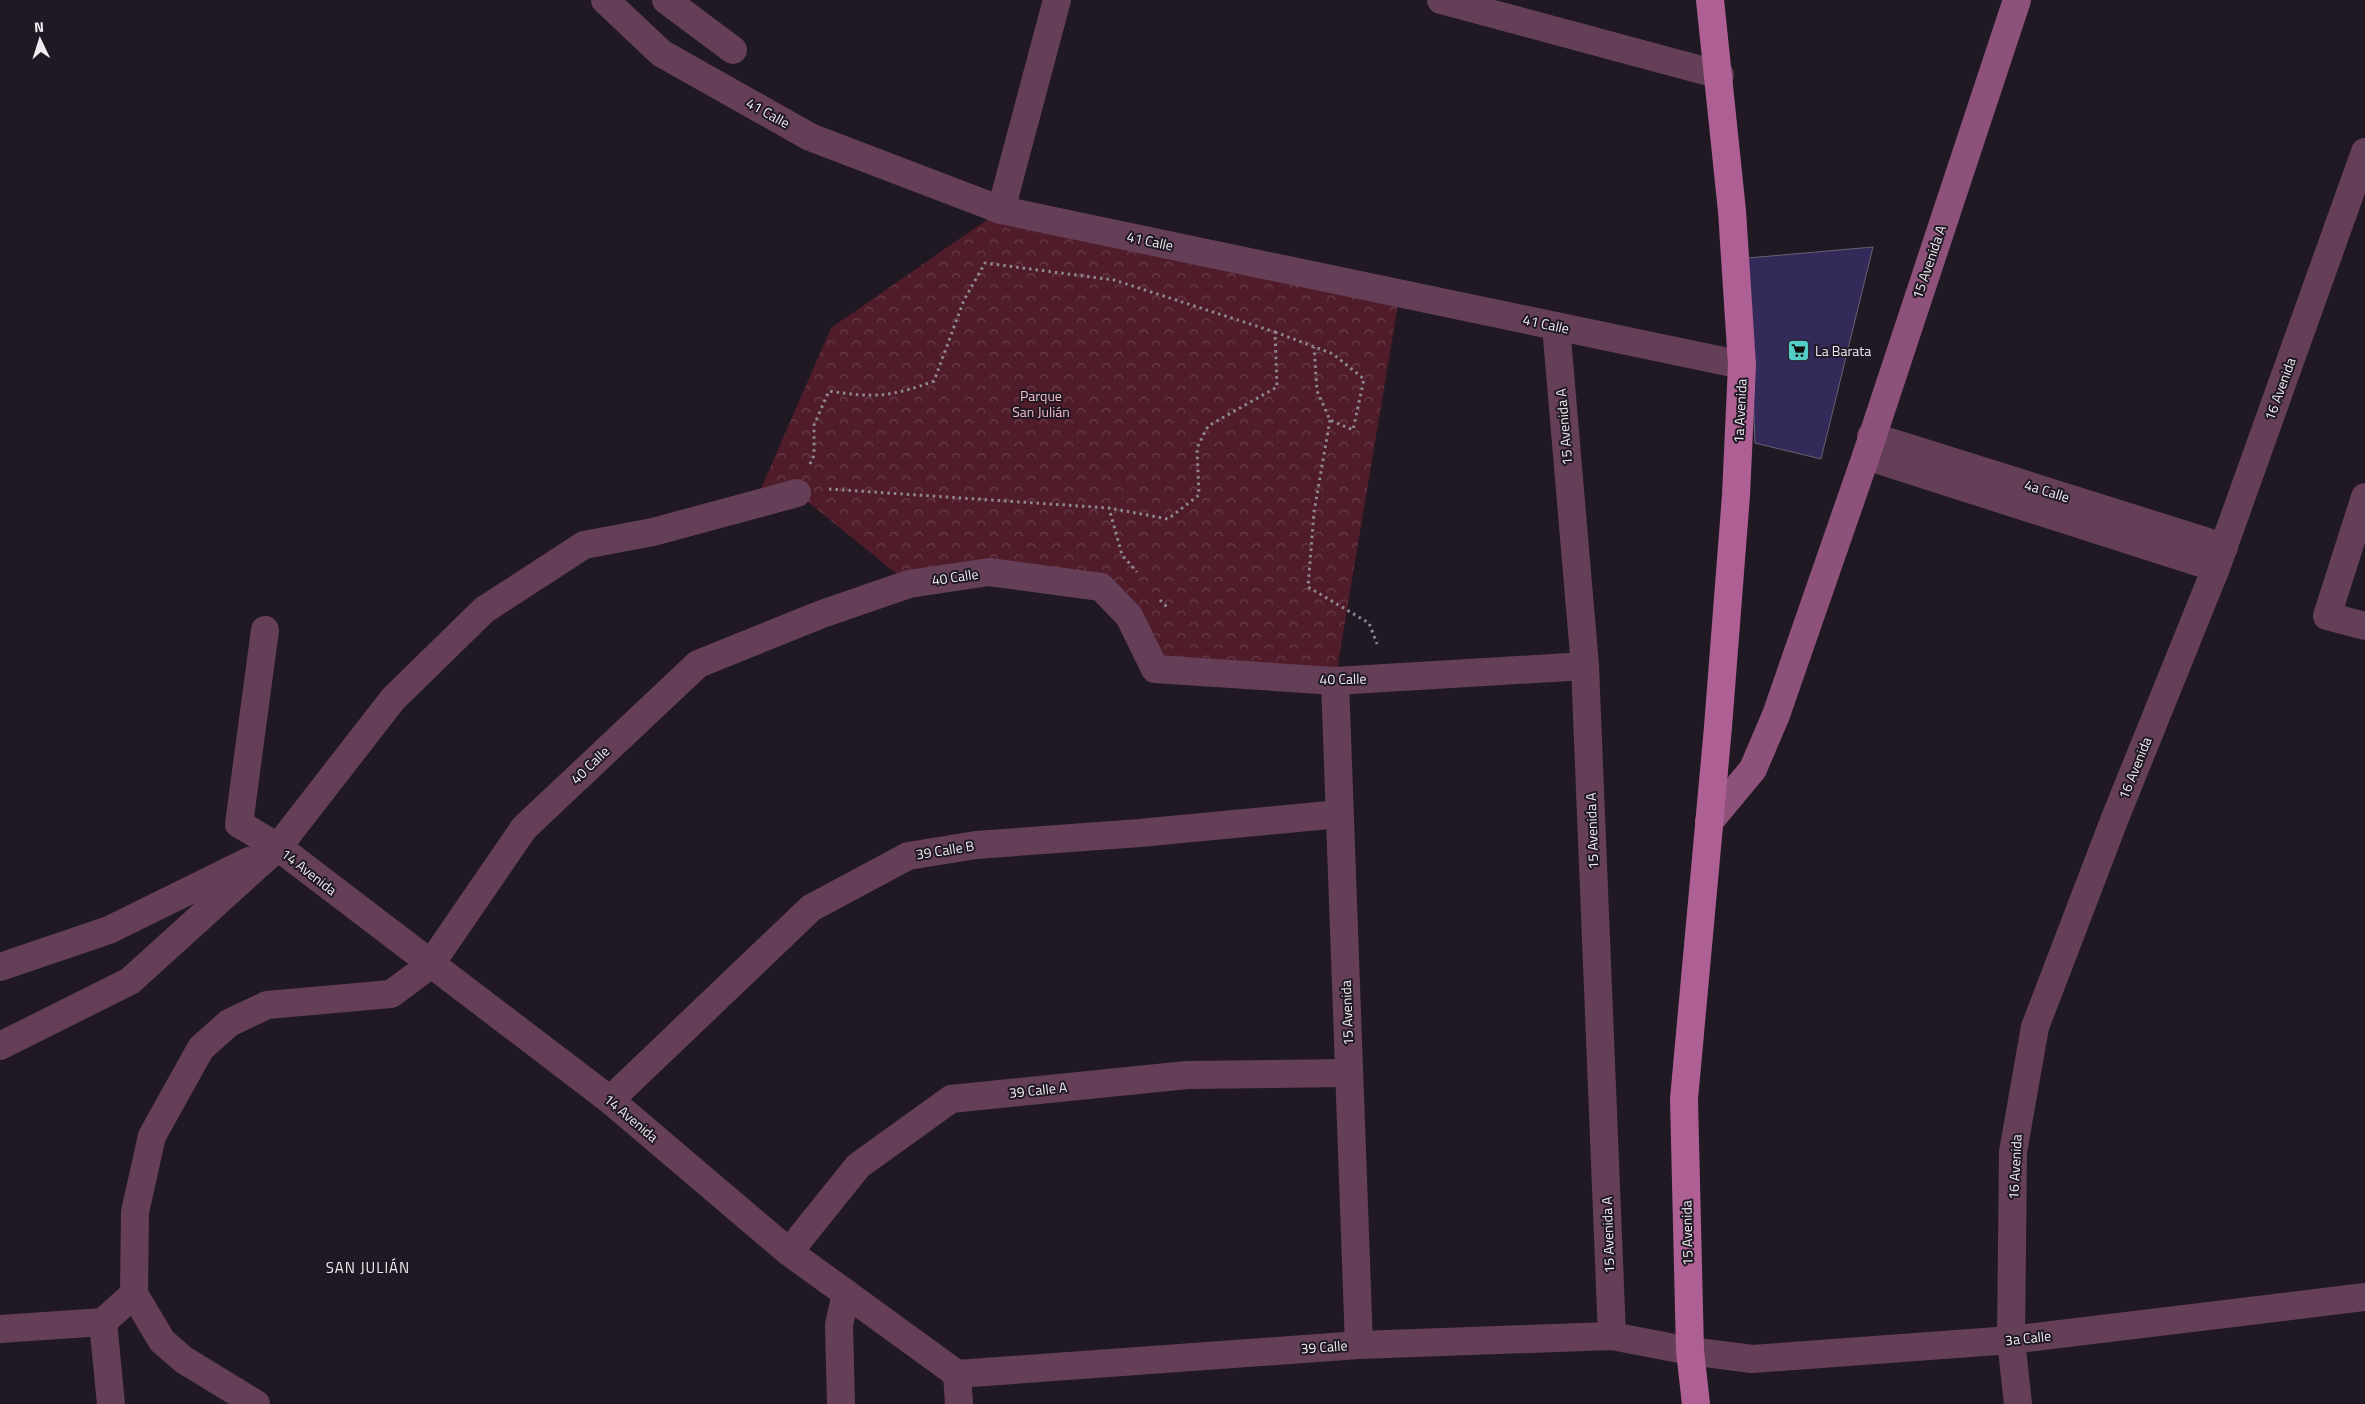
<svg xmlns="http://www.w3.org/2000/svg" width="2365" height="1404" viewBox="0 0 2365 1404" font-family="'Titillium Web',sans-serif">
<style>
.park{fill:url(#park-crowns)}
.building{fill:#342a5a;stroke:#656372}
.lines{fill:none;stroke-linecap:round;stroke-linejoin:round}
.path{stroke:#8e8891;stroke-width:3;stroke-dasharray:2.5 4;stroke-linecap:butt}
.street{stroke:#653f58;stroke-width:28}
.secondary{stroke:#8e527a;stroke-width:28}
.primary{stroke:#ae6094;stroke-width:28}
.labels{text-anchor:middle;stroke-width:4;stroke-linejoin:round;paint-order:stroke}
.street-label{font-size:14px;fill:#f0ebf2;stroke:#201923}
.poi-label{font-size:14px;fill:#f0ebf2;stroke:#201923;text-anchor:start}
.park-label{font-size:14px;fill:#f5bcc7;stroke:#201923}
.neighbourhood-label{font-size:15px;letter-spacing:1px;fill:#f0ebf2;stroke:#201923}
</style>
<defs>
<pattern id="park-crowns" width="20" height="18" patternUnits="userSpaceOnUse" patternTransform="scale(1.25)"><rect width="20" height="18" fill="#501c2a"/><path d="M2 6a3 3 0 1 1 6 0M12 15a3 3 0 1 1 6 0" fill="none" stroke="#6a3d49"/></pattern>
</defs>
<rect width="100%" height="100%" fill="#201923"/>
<path class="park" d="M1001,210L1400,293L1335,681L1155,669L1101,587L909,584L797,493L760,491L831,328Z"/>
<path class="building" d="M1873,247L1821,459L1755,443L1748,258Z"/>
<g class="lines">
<g class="path">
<path d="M1275,332L1333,354L1364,379L1353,430L1330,420L1317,391L1314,347"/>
<path d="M1330,420L1314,512L1308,587L1369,623L1377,644"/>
<path d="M810,464L814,455V425L829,391C873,398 891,397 934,381L964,300L985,263L1114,280L1275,332L1277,387L1208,426L1197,448L1199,495L1168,519L1109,508"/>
<path d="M829,489L1109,508L1122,555L1137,572"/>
<path d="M1160,600L1168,608"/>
</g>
<g class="street">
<path d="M605,0L661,53L810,137L1001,210L1742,365"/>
<path d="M666,0L733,50"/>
<path d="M1441,0L1720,75"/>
<path d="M1001,210L1057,0"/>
<path d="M1556,326L1585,666L1612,1336"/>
<path d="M1871,436L2224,547"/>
<path d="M1866,456L2216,568"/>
<path d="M2365,497L2327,616L2365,626"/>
<path d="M265,630L239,824L278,847L610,1100L789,1252L957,1374"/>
<path d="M1335,681L1359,1345"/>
<path d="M0,967L109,930L249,861"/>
<path d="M0,1046L130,981L278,847L393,699L484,610L584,545L653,532L797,493"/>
<path d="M610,1100L811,908L908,856L976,845L1140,833L1339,814"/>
<path d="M789,1252L858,1166L951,1099L1187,1075L1349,1073"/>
<path d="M103,1322L111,1404"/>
<path d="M0,1329L103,1322L134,1294"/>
<path d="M957,1374L1359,1345L1612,1336L1690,1351L1752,1359L2011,1340L2365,1297"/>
<path d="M957,1374L959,1404"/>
<path d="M256,1404L184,1360L162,1341L134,1294L135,1212L152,1136L201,1048L229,1023L267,1005L391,994L430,965L524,828L698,664L822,614L909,584L989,572L1101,587L1129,616L1155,669L1335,681L1585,666"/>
<path d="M841,1404L839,1325L846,1293"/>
<path d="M2018,1404L2011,1340L2013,1152L2035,1027L2115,818L2216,568L2365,152"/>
</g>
<path class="secondary" d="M1709,822L1753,769L1776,715L1866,456L2017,0"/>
<path class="primary" d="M1696,1404L1690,1351L1684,1099L1718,727L1736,495L1742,365L1732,211L1710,0"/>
</g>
<defs>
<symbol id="supermarket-square" viewBox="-11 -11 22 22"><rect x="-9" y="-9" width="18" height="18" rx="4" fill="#54cdc7" stroke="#201923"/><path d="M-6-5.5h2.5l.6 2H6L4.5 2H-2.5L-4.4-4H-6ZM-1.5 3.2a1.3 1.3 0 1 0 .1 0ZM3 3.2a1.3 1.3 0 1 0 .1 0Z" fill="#111"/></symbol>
</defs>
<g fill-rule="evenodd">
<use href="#supermarket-square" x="1786" y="338" width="25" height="25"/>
</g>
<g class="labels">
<g class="street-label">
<text transform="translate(768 113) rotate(29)" y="5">41 Calle</text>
<text transform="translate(1150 241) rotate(12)" y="5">41 Calle</text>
<text transform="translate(1929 262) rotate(-71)" y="5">15 Avenida A</text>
<text transform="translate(1546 324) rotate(12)" y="5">41 Calle</text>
<text transform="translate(2280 389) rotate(-70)" y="5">16 Avenida</text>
<text transform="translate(1740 411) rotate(-87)" y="5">1a Avenida</text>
<text transform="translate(1564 427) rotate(-95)" y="5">15 Avenida A</text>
<text transform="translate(2047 491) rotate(17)" y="5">4a Calle</text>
<text transform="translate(955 577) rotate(-8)" y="5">40 Calle</text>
<text transform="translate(1343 679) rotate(-1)" y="5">40 Calle</text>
<text transform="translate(590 765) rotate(-44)" y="5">40 Calle</text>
<text transform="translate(2135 768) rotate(-68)" y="5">16 Avenida</text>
<text transform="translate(1592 831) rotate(-92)" y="5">15 Avenida A</text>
<text transform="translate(945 850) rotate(-9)" y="5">39 Calle B</text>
<text transform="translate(309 872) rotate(38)" y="5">14 Avenida</text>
<text transform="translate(1347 1013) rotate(-92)" y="5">15 Avenida</text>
<text transform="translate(1038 1090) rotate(-6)" y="5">39 Calle A</text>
<text transform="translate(631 1118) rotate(40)" y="5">14 Avenida</text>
<text transform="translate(2015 1167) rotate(-87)" y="5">16 Avenida</text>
<text transform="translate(1687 1233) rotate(-91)" y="5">15 Avenida</text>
<text transform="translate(1608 1235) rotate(-92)" y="5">15 Avenida A</text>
<text transform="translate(2028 1338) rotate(-6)" y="5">3a Calle</text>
<text transform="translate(1324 1347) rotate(-4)" y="5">39 Calle</text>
</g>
<g class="poi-label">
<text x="1815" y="356">La Barata</text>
</g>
<g class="park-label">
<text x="1041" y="401">Parque<tspan x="1041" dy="16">San Julián</tspan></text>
</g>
<g class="neighbourhood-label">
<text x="368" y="1273">SAN JULIÁN</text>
</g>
</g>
<g transform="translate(40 40) rotate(356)" stroke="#201923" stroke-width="4" paint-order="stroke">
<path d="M0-4L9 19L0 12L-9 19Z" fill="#f0ebf2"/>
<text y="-8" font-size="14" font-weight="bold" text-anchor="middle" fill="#f0ebf2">N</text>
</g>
</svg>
